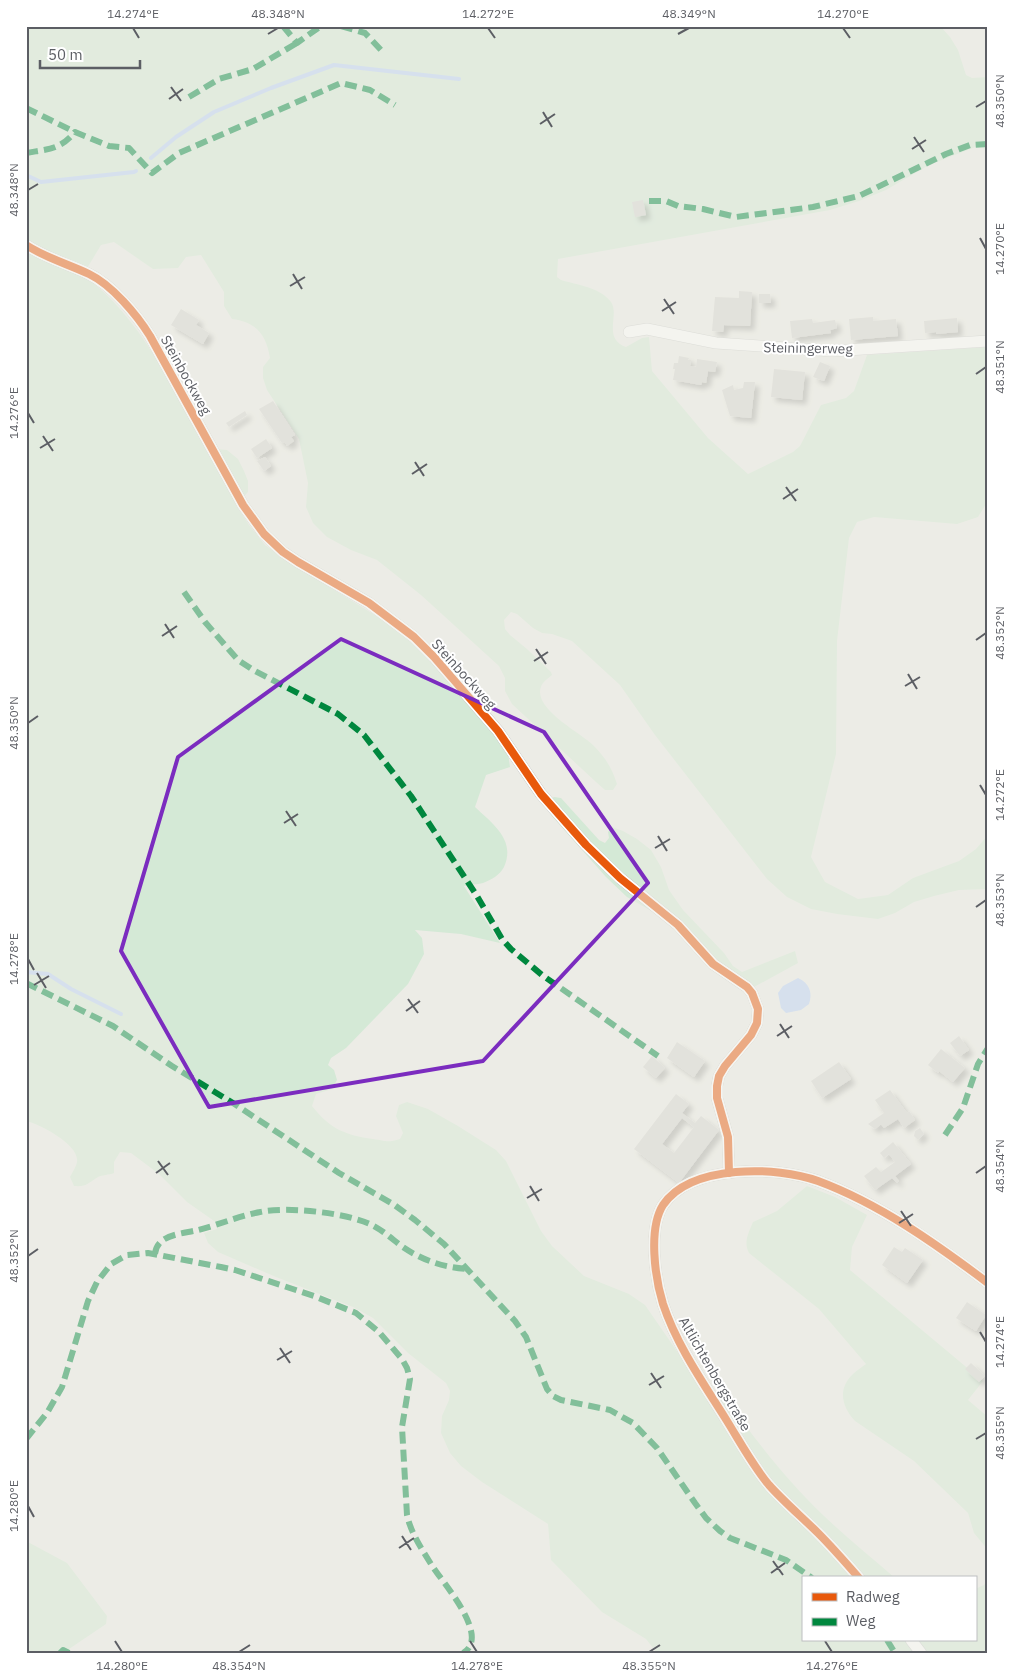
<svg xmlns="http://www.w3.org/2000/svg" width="1014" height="1679" viewBox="0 0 1014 1679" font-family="'IBM Plex Sans',sans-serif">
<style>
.green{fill:#d4e9d6}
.water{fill:#bad1f7}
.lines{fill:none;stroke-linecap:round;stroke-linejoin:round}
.stream{stroke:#bad1f7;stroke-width:4}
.building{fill:#d6d5d1;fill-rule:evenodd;filter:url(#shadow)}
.street-casing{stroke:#c9cac8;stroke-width:12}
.street{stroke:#fcfcfb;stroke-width:11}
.quiet{stroke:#00873e;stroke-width:6;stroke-dasharray:12 6;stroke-linecap:butt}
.cycleway-casing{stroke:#fff;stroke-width:11}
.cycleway{stroke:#e8590c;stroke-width:8}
.marked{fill:none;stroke:#7b2cbf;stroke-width:4;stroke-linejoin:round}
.ticks{fill:none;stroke:#5c5e64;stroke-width:2}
.labels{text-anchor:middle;stroke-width:4;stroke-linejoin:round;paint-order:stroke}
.street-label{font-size:14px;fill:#5c5e64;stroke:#fff}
.neatline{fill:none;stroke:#5c5e64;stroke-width:2}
.ticks-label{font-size:12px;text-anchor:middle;fill:#5c5e64}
</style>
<defs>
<filter id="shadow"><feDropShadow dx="4.5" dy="4.5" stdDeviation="2.5" flood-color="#0004"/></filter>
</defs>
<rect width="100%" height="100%" fill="#ecece6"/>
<g class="green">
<path d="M26,26H940L950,37L958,50L966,75L972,78L988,77V150L978,146L929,165L886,190L859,201L830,210L558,259L557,277L561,280C577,285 600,287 611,302C620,315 602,338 626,347L642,338L649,337L652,371L708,438L748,474L793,452L800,446L821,405L846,398L854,391L867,355L988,347V501L978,517L957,524L874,517L857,522L849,538L837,641L836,754L811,857L825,882L858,899L888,895L913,878L959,861L976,849L988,835V889L959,890L934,896L914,902L895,913L878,919L837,914L811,909L787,897L767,879L655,735L620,685L572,641L552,634L542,633L533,628L517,614L511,612L504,620L505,629L510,635L527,649L551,672L552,675C549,678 545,680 543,683C527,706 580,732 593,745C605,757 612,768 617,784L613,790H605L596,782L512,704L505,691V678L499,666L421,595L377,560L351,550L327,537L313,523L306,507L308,483L299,439L267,390L263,378V367L270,358C266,334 256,322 232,319L224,306V292L201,255L186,257L178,268L153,269L114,242L101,245L83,275C142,318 171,386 206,448L227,450L238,459L244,471L248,481V492L236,505L249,525L265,545L289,562L391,625L422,651L488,726L508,753L510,767L486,775L475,807C493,824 516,840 504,867C500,875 491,880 483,883C477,885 470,884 464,886L500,943L461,934L415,930L422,938L424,954L408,984L346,1048L331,1058L328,1065L334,1070L337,1080L332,1089L316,1094L312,1106C330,1129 345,1135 373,1139C387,1141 387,1143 400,1139L403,1133L396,1116L399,1105L407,1102L428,1109L458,1126L496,1150L506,1161L541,1231L552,1246L584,1276L629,1294L645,1305L710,1399L720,1397L725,1398C755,1439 786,1480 823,1515C846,1537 871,1557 895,1578H803V1640H975V1589L984,1585L988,1578V1653H657L646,1639L602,1612L551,1560L548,1524L482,1482L461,1466L450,1453L441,1433L442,1416L449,1400L450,1391L446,1383L408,1353L373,1318L353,1307L276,1277L218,1252L208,1243L204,1233L217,1229V1223L187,1202L159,1174L131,1153L120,1152L114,1162V1173C109,1175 102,1175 98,1177C88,1183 87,1187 74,1186L70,1177C72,1173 76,1167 77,1162C80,1145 40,1124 26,1121Z"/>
<path d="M554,797L561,798L599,840L605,843L609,838L608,832L612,827L623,831L637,839L651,850L661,867L669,890L683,910L724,953L733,966L742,972L795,951L798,963L754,987L717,962L669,919L653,912L627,897L606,877L551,815L547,807L549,800Z"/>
<path d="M807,1186L835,1197L867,1215L852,1247L850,1270L983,1381L968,1400L988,1417V1550L974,1533L968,1513L914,1461L855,1421C842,1407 837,1389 853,1374C857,1370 862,1367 866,1364L819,1309L749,1253C743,1242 749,1232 753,1222L777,1211Z"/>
<path d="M26,1541L67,1563L107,1616L106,1624L69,1649L72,1653H26Z"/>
</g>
<path class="water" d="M798,978C809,983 813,992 809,1004L801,1010L786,1013L781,1008L778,993L783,986Z"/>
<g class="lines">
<g class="stream">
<path d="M151,158L176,137L214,112L271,88L334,65L459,79"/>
<path d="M26,175L41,182L134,172L136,171"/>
<path d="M26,972L48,974L71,989L121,1014"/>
</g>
</g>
<g class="building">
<path d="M643,200L646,215L635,217L632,202Z"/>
<path d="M739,291L752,292L750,326L724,325L723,332L712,331L715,297L739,298Z"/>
<path d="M759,294H770L771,303H759Z"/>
<path d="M181,309L199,320L196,325L209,333L203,344L171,325Z"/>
<path d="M873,317V321L896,319L898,336L851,340L849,319Z"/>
<path d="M957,318L958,332L936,334V332L925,333L924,321Z"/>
<path d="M812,319L813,323L835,320L837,328L830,330L831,333L792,338L790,321Z"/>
<path d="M679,356L689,358L688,360H691L690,366L696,367L697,359L717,362L715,372L708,371L706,383L702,382L701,385L673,380L675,369H673L674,363H678Z"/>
<path d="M820,362L830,366L824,381L813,377Z"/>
<path d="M774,369L805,372L802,400L771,397Z"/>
<path d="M744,382H755L751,418L730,416L722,390L733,385L734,390L743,388Z"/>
<path d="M273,401L295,435L291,437L294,441L287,446L285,442L282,443L259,409Z"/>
<path d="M245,411L247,415L229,427L226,423Z"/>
<path d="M266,439L272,448L257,458L251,449Z"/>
<path d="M265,457L271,466L264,471L257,461Z"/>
<path d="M959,1036L969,1050L960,1056L950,1043Z"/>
<path d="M677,1042L705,1061L694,1077L667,1058Z"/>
<path d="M941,1049L965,1068L953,1082L939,1071L938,1073L928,1065Z"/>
<path d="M652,1056L665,1068L656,1078L643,1067Z"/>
<path d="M839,1062L851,1079L822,1098L811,1081Z"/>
<path d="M890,1090L907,1113L909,1111L915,1120L904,1128L898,1119L884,1128L881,1124L875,1129L868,1124L884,1113L875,1100Z"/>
<path d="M676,1094L689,1104L682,1113L695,1123L701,1116L719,1130L679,1183L634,1149ZM682,1118L694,1127L674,1153L662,1144Z"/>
<path d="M920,1128L924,1134L918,1140L914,1136L915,1131Z"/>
<path d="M893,1142L911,1164L895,1176L899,1181L897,1183L892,1178L875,1190L864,1176L876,1167L881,1172L895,1162L889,1154L884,1158L880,1153Z"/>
<path d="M894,1247L902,1252L905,1248L923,1260L907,1283L882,1265Z"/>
<path d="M967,1302L986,1315L976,1331L956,1318Z"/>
<path d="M971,1363L985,1376L979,1382L965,1369Z"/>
</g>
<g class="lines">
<defs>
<g id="street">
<path d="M26,245C46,258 68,264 89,274C112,285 137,315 150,336L243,505L264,534L283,552L298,562L369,603L414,637L434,657L498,731L541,794L586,845L620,878L678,925L713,964L747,987L752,993L758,1009L757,1023L751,1035L725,1066L719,1076L717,1086V1098L728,1137L729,1173"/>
<path d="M629,332L647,329L716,343L832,351L988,341"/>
<path d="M859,1578C846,1563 833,1548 818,1533C802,1517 784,1502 769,1485C753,1466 740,1442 727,1421C704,1384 677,1346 663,1304C655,1278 648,1229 663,1205C691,1164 777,1166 818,1181C880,1204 936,1244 988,1283"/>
<path d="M911,1640L921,1653"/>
</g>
</defs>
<use href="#street" class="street-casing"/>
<use href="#street" class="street"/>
<g class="quiet">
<path d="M283,26L297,43L321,26"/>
<path d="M341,26L365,33L381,50"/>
<path d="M189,97L219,79L253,69L297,43"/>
<path d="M26,108L75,132"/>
<path d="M26,153C48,149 60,150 75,132L109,146L129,148L152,173L179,153L341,83L370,90L395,105"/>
<path d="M649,201H666L678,206L703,209L736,217L813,207L859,196L946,154L970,145L988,144"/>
<path d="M184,592L205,622L238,660L255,671L338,714L364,735L411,796L477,896L502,939L511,949L542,975L658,1056"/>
<path d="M26,983L113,1026L172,1066L233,1103L339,1173L393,1204L415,1220L444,1244L515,1321L526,1337L547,1389L553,1396L561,1400L610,1410L633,1423L657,1448L695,1503L706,1518L720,1531L730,1538L786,1560L812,1578"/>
<path d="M945,1135L963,1108L978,1064L988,1048"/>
<path d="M155,1254C157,1234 182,1234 198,1230C218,1225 239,1216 260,1212C287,1206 348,1213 372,1225C382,1230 391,1238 400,1245C421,1260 442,1267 467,1269"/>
<path d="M26,1439L47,1413L62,1387L88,1301L97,1282L111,1264L127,1255L148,1253L221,1267L235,1270L314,1296L356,1313L379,1332L402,1359L407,1368L410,1379L402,1427L407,1515C411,1533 421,1548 431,1564C441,1581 492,1636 463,1653"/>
<path d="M887,1640L895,1653"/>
<path d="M60,1653L63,1650L69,1653"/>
</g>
<defs>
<g id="cycleway">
<path d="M26,245C46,258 68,264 89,274C112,285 137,315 150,336L243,505L264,534L283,552L298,562L369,603L414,637L434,657L498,731L541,794L586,845L620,878L678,925L713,964L747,987L752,993L758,1009L757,1023L751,1035L725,1066L719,1076L717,1086V1098L728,1137L729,1173"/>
<path d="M859,1578C846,1563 833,1548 818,1533C802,1517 784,1502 769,1485C753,1466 740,1442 727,1421C704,1384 677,1346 663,1304C655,1278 648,1229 663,1205C691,1164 777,1166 818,1181C880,1204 936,1244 988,1283"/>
</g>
</defs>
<use href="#cycleway" class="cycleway-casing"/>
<use href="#cycleway" class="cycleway"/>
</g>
<path d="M0 0H1014V1679H0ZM341,639L544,732L648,883L483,1061L209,1107L121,951L178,757Z" fill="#ecece6" fill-opacity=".55" fill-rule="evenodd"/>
<path class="marked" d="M341,639L544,732L648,883L483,1061L209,1107L121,951L178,757Z"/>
<path class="ticks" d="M133,28L139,38M488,28L495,38M843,28L850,38M268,34L278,28M678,34L689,28M171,87L181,101M169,99L183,89M976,107L986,101M543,112L552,127M540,124L555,114M914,137L924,152M912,149L926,140M28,190L38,184M980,238L986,249M293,274L302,289M290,286L305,277M664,299L674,314M662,311L676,302M976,374L986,367M28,413L34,423M43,436L53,451M40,448L55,439M415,462L424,476M412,474L427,464M786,487L796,501M783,499L798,489M165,624L174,638M162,636L177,626M976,640L986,633M536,649L546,664M534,661L548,652M908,674L917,689M905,686L920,677M28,723L38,716M980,785L986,795M286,811L296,826M284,823L298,814M658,836L667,851M655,848L670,839M976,907L986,900M28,959L34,970M37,973L46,988M34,985L49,976M408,999L418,1013M406,1011L420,1001M780,1024L789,1038M777,1036L792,1026M158,1161L168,1175M156,1173L170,1163M976,1173L986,1166M530,1186L539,1201M527,1198L542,1189M901,1211L911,1226M899,1223L913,1214M28,1256L38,1249M980,1332L986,1342M280,1348L290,1363M277,1360L292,1351M651,1373L661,1388M649,1385L664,1376M976,1439L986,1433M28,1506L34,1517M402,1536L411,1550M399,1548L414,1538M773,1561L783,1575M771,1573L785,1563M115,1641L122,1652M470,1641L477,1652M825,1641L832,1652M239,1652L250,1645M649,1652L660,1645"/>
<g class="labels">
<g class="street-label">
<text transform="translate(808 348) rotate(1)" y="5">Steiningerweg</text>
<text transform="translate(186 375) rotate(61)" y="5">Steinbockweg</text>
<text transform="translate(464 674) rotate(48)" y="5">Steinbockweg</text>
<text transform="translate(715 1374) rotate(60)" y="5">Altlichtenbergstraße</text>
</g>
</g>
<rect width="1014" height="1679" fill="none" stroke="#ffffff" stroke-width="55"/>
<rect x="802" y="1576" width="175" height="65" fill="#ffffff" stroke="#bebfc1"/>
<rect x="812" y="1593" width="25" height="8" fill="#e8590c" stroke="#bebfc1"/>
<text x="846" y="1602" font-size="15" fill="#5c5e64">Radweg</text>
<rect x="812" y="1618" width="25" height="8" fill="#00873e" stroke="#bebfc1"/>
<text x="846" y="1626" font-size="15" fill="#5c5e64">Weg</text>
<path d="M40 60v8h100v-8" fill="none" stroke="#5c5e64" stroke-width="2.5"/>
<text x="48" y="60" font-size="15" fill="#5c5e64" stroke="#ffffff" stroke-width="4" paint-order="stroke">50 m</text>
<rect x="28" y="28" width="958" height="1624" class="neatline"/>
<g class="ticks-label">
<text x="133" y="18">14.274°E</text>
<text x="278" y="18">48.348°N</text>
<text x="488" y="18">14.272°E</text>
<text x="689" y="18">48.349°N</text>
<text x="843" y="18">14.270°E</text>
<text transform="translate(1000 101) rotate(-90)" y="4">48.350°N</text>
<text transform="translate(14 190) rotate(-90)" y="4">48.348°N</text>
<text transform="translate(1000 249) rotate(-90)" y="4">14.270°E</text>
<text transform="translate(1000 367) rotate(-90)" y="4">48.351°N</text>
<text transform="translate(14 413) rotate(-90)" y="4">14.276°E</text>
<text transform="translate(1000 633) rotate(-90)" y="4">48.352°N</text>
<text transform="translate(14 723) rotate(-90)" y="4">48.350°N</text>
<text transform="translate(1000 795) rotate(-90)" y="4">14.272°E</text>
<text transform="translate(1000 900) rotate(-90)" y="4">48.353°N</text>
<text transform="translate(14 959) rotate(-90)" y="4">14.278°E</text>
<text transform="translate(1000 1166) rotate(-90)" y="4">48.354°N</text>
<text transform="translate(14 1256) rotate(-90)" y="4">48.352°N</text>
<text transform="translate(1000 1342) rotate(-90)" y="4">14.274°E</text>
<text transform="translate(1000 1433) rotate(-90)" y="4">48.355°N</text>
<text transform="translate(14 1506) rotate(-90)" y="4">14.280°E</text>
<text x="122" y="1670">14.280°E</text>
<text x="239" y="1670">48.354°N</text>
<text x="477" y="1670">14.278°E</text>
<text x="649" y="1670">48.355°N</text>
<text x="832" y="1670">14.276°E</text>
</g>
</svg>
